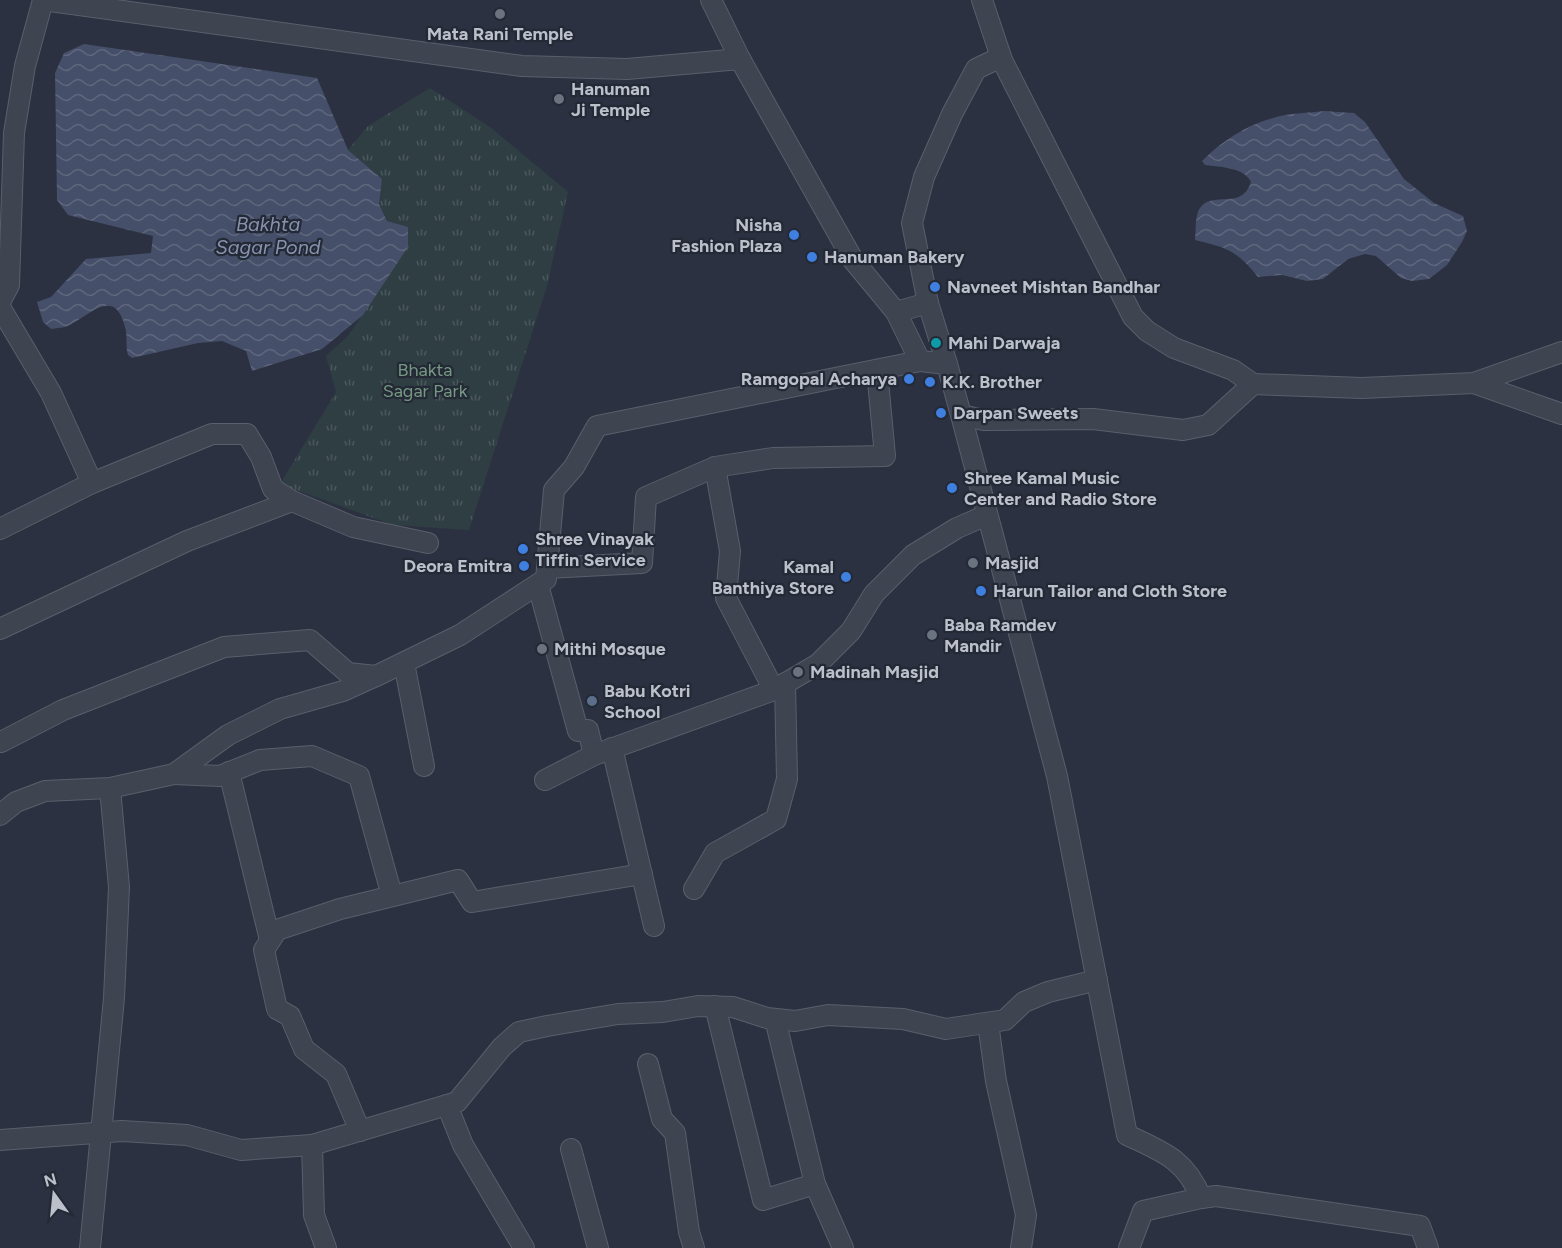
<svg xmlns="http://www.w3.org/2000/svg" width="1562" height="1248" viewBox="0 0 1562 1248" font-family="Figtree,sans-serif">
<style>
.park{fill:url(#park-tufts)}
.water{fill:url(#water-waves)}
.lines{fill:none;stroke-linecap:round;stroke-linejoin:round}
.minor-casing{stroke:#5a5f6b;stroke-width:22}
.minor{stroke:#3f4451;stroke-width:20}
.worship-dot{fill:#6b7280;stroke:#242936;stroke-width:2}
.shop-dot{fill:#3f7fe0;stroke:#242936;stroke-width:2}
.culture-dot{fill:#0f9aa8;stroke:#242936;stroke-width:2}
.service-dot{fill:#5c6f8a;stroke:#242936;stroke-width:2}
.labels{text-anchor:middle;stroke-width:4.5;stroke-linejoin:round;paint-order:stroke}
.poi-label{font-size:18px;font-weight:bold;fill:#bcc0cb;stroke:#242936;text-anchor:start}
.park-label{font-size:18px;fill:#769883;stroke:#242936}
.water-label{font-size:20px;font-style:italic;fill:#8793ae;stroke:#242936}
</style>
<defs>
<pattern id="park-tufts" width="24" height="20" patternUnits="userSpaceOnUse" patternTransform="scale(1.5)"><rect width="24" height="20" fill="#2e3e43"/><path d="M3 7l-1-3M5 7V3M7 7l1-3M15 17l-1-3M17 17v-4M19 17l1-3" fill="none" stroke="#4a585d"/></pattern>
<pattern id="water-waves" width="16" height="10" patternUnits="userSpaceOnUse" patternTransform="scale(1.5)"><rect width="16" height="10" fill="#454f69"/><path d="M0 5q4-4 8 0t8 0" fill="none" stroke="#5e677d"/></pattern>
</defs>
<rect width="100%" height="100%" fill="#2b3141"/>
<path class="park" d="M430,88L490,127L568,192L547,286L469,530L393,525L280,484L336,392L326,356L348,336L408,247L388,222L379,204L382,179L348,150L368,126Z"/>
<g class="water">
<path d="M84,44L317,78L348,150L382,179L379,204L387,221L408,227V247L363,315L322,349L252,371L246,351L222,341L198,343L132,358L128,355C125,346 128,336 125,327C114,283 86,320 65,327C61,328 56,328 51,329L43,322L37,302L51,297L86,259L151,253L153,236L68,215L57,200L55,73L64,53Z"/>
<path d="M1324,111L1354,113L1365,122L1404,179L1434,203L1463,216L1467,231L1462,242L1447,265L1429,279L1412,281L1401,278L1376,256L1365,254L1348,259L1323,279L1307,281L1282,275L1258,277C1236,250 1228,248 1195,240C1196,231 1195,220 1198,212C1209,187 1241,213 1251,182C1244,167 1219,167 1205,165L1202,161C1222,141 1245,126 1273,118C1289,113 1308,113 1324,111Z"/>
</g>
<g class="lines">
<defs>
<g id="minor">
<path d="M43,0L522,66L627,69L740,59"/>
<path d="M711,0L740,59L853,260L896,312L920,361L947,364L961,415L984,420L1093,419L1183,430L1208,425L1253,384L1362,388L1474,383L1562,352"/>
<path d="M982,0L1002,60L1133,317L1147,331L1174,348L1233,370L1253,384"/>
<path d="M0,302L9,285L14,133L25,66L43,0"/>
<path d="M928,303L912,223L924,177L952,114L976,69L1001,57"/>
<path d="M0,307L51,393L92,483"/>
<path d="M896,312L928,303L947,364"/>
<path d="M1474,383L1562,414"/>
<path d="M961,415L1057,776L1127,1135C1161,1151 1186,1159 1201,1198L1216,1196L1420,1226L1428,1248"/>
<path d="M715,467L730,551L726,598L774,690"/>
<path d="M0,529L92,483L212,434H247L261,457L273,489L292,501L353,527L428,543"/>
<path d="M547,568L642,563L646,497L715,467L773,458L885,456L877,370"/>
<path d="M538,585L578,731L588,730L594,755"/>
<path d="M0,629L187,541L292,501"/>
<path d="M404,663L424,766"/>
<path d="M1,742L63,710L224,647L310,640L348,673L376,676L460,635L546,579L554,490L574,467L597,426L920,361"/>
<path d="M612,748L654,926"/>
<path d="M229,772L270,940"/>
<path d="M174,774L220,776L260,760L312,756L359,776L392,896"/>
<path d="M545,780L594,755L774,690L818,664L851,631L874,594L913,555L957,528L987,515"/>
<path d="M0,815L16,802L45,791L110,788L174,774L228,735L280,709L343,691L376,676"/>
<path d="M694,889L715,853L776,819L787,779L785,683"/>
<path d="M715,1006L763,1200L815,1184"/>
<path d="M775,1019L815,1184L843,1248"/>
<path d="M988,1023L996,1081L1026,1215L1021,1248"/>
<path d="M648,1064L662,1119L675,1133L689,1232L694,1248"/>
<path d="M447,1105L463,1145L524,1248"/>
<path d="M360,1131L336,1074L304,1049L290,1016L277,1009L264,950L277,930L340,909L458,880L472,902L642,874"/>
<path d="M0,1140L122,1131L187,1135L241,1150L312,1145L457,1102L502,1047L519,1032L547,1026L618,1014L663,1012L698,1006L733,1007L767,1018L795,1021L828,1015L903,1019L946,1029L1005,1020L1024,1002L1048,992L1097,980"/>
<path d="M312,1145L314,1215L326,1248"/>
<path d="M571,1149L598,1248"/>
<path d="M90,1248L114,998L119,887L110,788"/>
<path d="M1129,1248L1143,1211L1201,1198"/>
</g>
</defs>
<use href="#minor" class="minor-casing"/>
<use href="#minor" class="minor"/>
</g>
<g class="worship-dot">
<circle cx="500" cy="14" r="6"/>
<circle cx="559" cy="99" r="6"/>
<circle cx="973" cy="563" r="6"/>
<circle cx="932" cy="635" r="6"/>
<circle cx="542" cy="649" r="6"/>
<circle cx="798" cy="672" r="6"/>
</g>
<g class="shop-dot">
<circle cx="794" cy="235" r="6"/>
<circle cx="812" cy="257" r="6"/>
<circle cx="935" cy="287" r="6"/>
<circle cx="909" cy="379" r="6"/>
<circle cx="930" cy="382" r="6"/>
<circle cx="941" cy="413" r="6"/>
<circle cx="952" cy="488" r="6"/>
<circle cx="523" cy="549" r="6"/>
<circle cx="524" cy="566" r="6"/>
<circle cx="846" cy="577" r="6"/>
<circle cx="981" cy="591" r="6"/>
</g>
<circle class="culture-dot" cx="936" cy="343" r="6"/>
<circle class="service-dot" cx="592" cy="701" r="6"/>
<g class="labels">
<g class="poi-label">
<text x="500" y="40" text-anchor="middle">Mata Rani Temple</text>
<text x="571" y="95">Hanuman<tspan x="571" dy="21">Ji Temple</tspan></text>
<text x="782" y="231" text-anchor="end">Nisha<tspan x="782" dy="21">Fashion Plaza</tspan></text>
<text x="824" y="263">Hanuman Bakery</text>
<text x="947" y="293">Navneet Mishtan Bandhar</text>
<text x="948" y="349">Mahi Darwaja</text>
<text x="897" y="385" text-anchor="end">Ramgopal Acharya</text>
<text x="942" y="388">K.K. Brother</text>
<text x="953" y="419">Darpan Sweets</text>
<text x="964" y="484">Shree Kamal Music<tspan x="964" dy="21">Center and Radio Store</tspan></text>
<text x="535" y="545">Shree Vinayak<tspan x="535" dy="21">Tiffin Service</tspan></text>
<text x="985" y="569">Masjid</text>
<text x="512" y="572" text-anchor="end">Deora Emitra</text>
<text x="834" y="573" text-anchor="end">Kamal<tspan x="834" dy="21">Banthiya Store</tspan></text>
<text x="993" y="597">Harun Tailor and Cloth Store</text>
<text x="944" y="631">Baba Ramdev<tspan x="944" dy="21">Mandir</tspan></text>
<text x="554" y="655">Mithi Mosque</text>
<text x="810" y="678">Madinah Masjid</text>
<text x="604" y="697">Babu Kotri<tspan x="604" dy="21">School</tspan></text>
</g>
<g class="park-label">
<text x="425" y="376">Bhakta<tspan x="425" dy="21">Sagar Park</tspan></text>
</g>
<g class="water-label">
<text x="268" y="231">Bakhta<tspan x="268" dy="23">Sagar Pond</tspan></text>
</g>
</g>
<g transform="translate(54 1194) rotate(345)" stroke="#242936" stroke-width="4.5" paint-order="stroke">
<path d="M0-4.5L10 22L0 15L-10 22Z" fill="#bcc0cb"/>
<text y="-9" font-size="16" font-weight="bold" text-anchor="middle" fill="#bcc0cb">N</text>
</g>
</svg>
